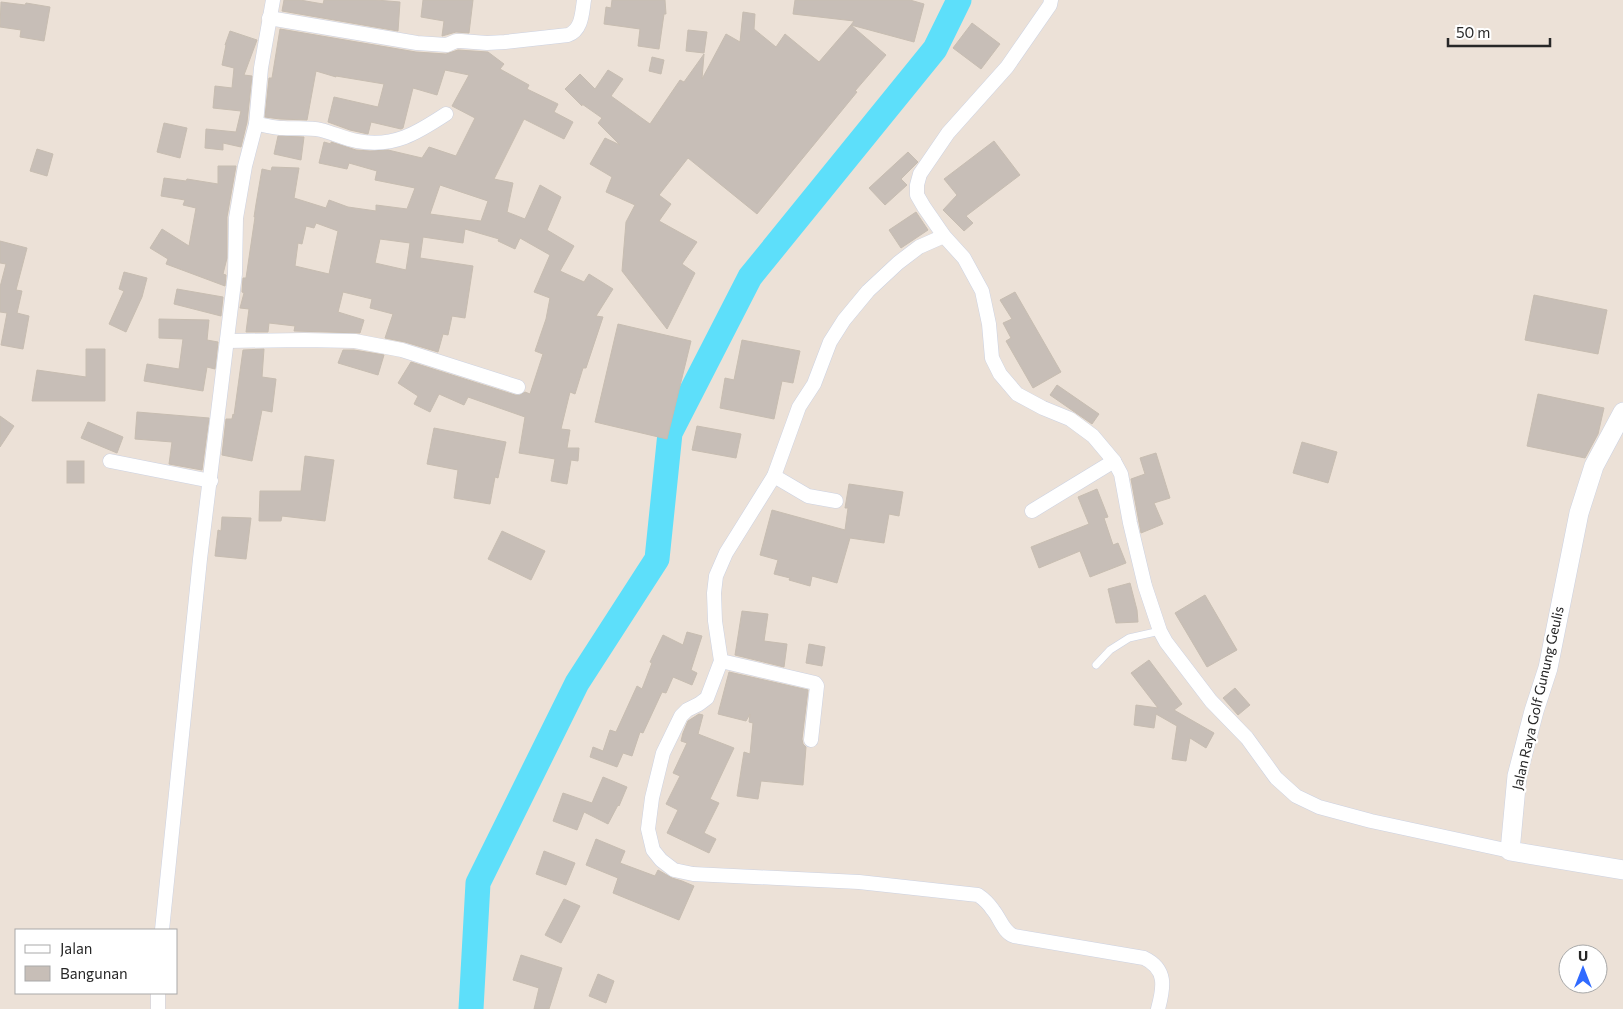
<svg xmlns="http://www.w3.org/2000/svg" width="1623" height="1009" viewBox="0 0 1623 1009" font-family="Commissioner,sans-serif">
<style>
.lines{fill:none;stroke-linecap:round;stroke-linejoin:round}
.river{stroke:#5ddffa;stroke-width:25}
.building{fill:#c7beb7;stroke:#c7bdb1;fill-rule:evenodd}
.service-casing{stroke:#ccd2e2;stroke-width:8}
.minor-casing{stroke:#ccd2e2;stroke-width:15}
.secondary-casing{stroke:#ccd2e2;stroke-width:20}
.service{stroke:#fff;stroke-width:7}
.minor{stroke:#fff;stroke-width:14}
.secondary{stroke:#fff;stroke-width:19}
.labels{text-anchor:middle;stroke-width:4.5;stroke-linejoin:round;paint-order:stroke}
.street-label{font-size:14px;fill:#272727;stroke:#fff}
</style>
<rect width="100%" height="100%" fill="#ece1d7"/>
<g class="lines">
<path class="river" d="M471,1009L478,883L577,683L657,559L670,433L750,277L935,49L959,0"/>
</g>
<g class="building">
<path d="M284,0H300L323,4L324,0H376L400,2L398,31L282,11Z"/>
<path d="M423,0H473L469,33L456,32L442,36L444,21L421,17Z"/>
<path d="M612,0H665L666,14H664L659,49L638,46L640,29L604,24L606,7L611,8Z"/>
<path d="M795,0H910L924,4L914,42L851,25L854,21L793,14Z"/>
<path d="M1,2L25,5L26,3L50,7L44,41L20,37L21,30L0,27Z"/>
<path d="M743,12L755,14L754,29L776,47L785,34L819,62L851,25L886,55L855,91L857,92L757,214L688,158L659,195L671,204L659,221L697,242L682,264L695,273L667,329L622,271L626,222L635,205L606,192L612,177L590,164L605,138L620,145L598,123L602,118L582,104V106L565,89L580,74L595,89L608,70L623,79L611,96L650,124L680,80L684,82L704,54L702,79L726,34L740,42Z"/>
<path d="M972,23L1000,44L981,69L953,48Z"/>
<path d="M280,29L416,52L446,54L458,50L488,52L504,64L500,69L529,85L527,89L558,104L554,112L573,122L564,139L524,119L494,179L513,183L507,212L525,219L540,185L561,197L547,230L574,246L560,271L584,282L589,274L613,289L596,316L603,317L586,368H583L575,394L570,392L561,429L570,430L567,448H579L578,461L571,460L567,484L551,481L555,459L519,453L525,417L468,397L464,405L439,394L430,412L414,404L418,396L398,383L411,362L515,395H520L525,392L530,394L543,354L535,351L546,319L550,298L534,292L550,255L520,238L515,249L498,241L499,239L465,229L463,243L423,237L420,258L473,266L465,318L452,316L448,335L443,334L438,352L405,342L385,338L393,314L370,308L372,299L343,292L338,312L364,320L360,333L294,331L295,326L269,323L268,332H246L249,309L240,308L244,293L242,292L243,278H246L255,217H254L256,204L262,169L271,171L272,167L299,168L294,198L326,208L329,200L348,207L376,211V205L407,209L415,188L375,180L377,171L349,163L347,169L319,163L324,142L331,144V142L356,150L370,151L388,150L422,158L429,147L456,156L475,118L452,106L469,75L445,70L437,95L413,88L403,128L401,129L371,122L368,134L350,130L328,122L334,97L378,107L384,84L336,76V77L316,71L307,120L280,119L265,117L269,78H272ZM440,185L488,201L481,221L430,214ZM316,223L338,231L329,274L295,266L298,243L302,244L306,226L314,228ZM380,239L410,243L406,270L375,263Z"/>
<path d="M688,30L707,32L704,53L686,51Z"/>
<path d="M230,31L257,40L244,75L252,76L247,122L241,147L223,143V150L205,148L206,129L236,132L241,111L213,108L215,86L232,88L234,68L222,65L226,45H225Z"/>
<path d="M652,57L664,60L661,74L649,71Z"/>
<path d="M164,123L187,128L180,158L157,152Z"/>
<path d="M278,136L304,137L301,160L274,154Z"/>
<path d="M994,141L1020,175L966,216L973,223L964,231L943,210L957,195L944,179Z"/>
<path d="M37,149L53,154L47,176L30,171Z"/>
<path d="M908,152L918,162L901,179L907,185L885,205L869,188Z"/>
<path d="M218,166H236L227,217V258L223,274L226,275L225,286L166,264L168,259L150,248L162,229L189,246L196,208L183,205L185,200L161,196L164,178L186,181L187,179L218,184Z"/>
<path d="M916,212L928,230L901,248L889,230Z"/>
<path d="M0,241L27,248L16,290L22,291L17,313L29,316L23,349L1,345L7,313L0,312V287L6,264L0,263Z"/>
<path d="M124,272L147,278L142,297L126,332L109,324L124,291L119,289Z"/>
<path d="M177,289L223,297L221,316L174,304Z"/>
<path d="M1015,292L1061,372L1033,388L1006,341L1011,338L1003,323L1012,319L1000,300Z"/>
<path d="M1534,295L1607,310L1598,354L1525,340Z"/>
<path d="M159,319L209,320L207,340L218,342L215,369L207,367L203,391L144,381L147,364L179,369L183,339L159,338Z"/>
<path d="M618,324L691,341L667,439L595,422Z"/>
<path d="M742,340L800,351L793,383L782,381L774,419L720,408L725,378L734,380Z"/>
<path d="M86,349H105V401H32L37,370L86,377Z"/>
<path d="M264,349L262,377L276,379L272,412L262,410L252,461L222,455L226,419H232L233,414L234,415L243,350Z"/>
<path d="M343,350H354L384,355L378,375L338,363Z"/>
<path d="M1057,385L1099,414L1092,424L1050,395Z"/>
<path d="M1538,394L1604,408L1598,434L1585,458L1527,446Z"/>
<path d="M137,412L209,418L202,470L169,464L172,442L135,439Z"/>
<path d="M0,416L14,426L0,447Z"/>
<path d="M88,422L123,437L117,453L81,438Z"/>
<path d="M697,426L741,434L736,458L692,450Z"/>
<path d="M434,428L506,442L498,478L495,477L490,504L454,498L458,470L427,464Z"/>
<path d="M1302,442L1337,452L1328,483L1293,473Z"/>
<path d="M1156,453L1170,498L1154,503L1163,524L1141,533L1131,479L1145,474L1140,458Z"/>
<path d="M305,456L334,460L325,521L282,516L281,521H259L260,491H301Z"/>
<rect x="67" y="461" width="17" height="22"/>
<path d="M849,484L903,492L899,516L889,514L884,543L850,538L837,583L812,576L810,586L789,580L790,578L774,574L778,560L760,555L772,510L845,530L848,508H845Z"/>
<path d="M1097,489L1108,517L1104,518L1113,545L1118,543L1126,563L1090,577L1080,551L1039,568L1031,547L1089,524L1078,497Z"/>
<path d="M222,517L251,518L246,559L215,556L218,530L221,531Z"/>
<path d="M502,531L545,551L531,580L488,559Z"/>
<path d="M1130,583L1137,610L1138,622L1116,623L1108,589Z"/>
<path d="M1205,595L1237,650L1207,667L1175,613Z"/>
<path d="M742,611L768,614L764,641L787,644L784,667L735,655Z"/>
<path d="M687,632L702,636L691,670L697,673L692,685L673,677L666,693L662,692L643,733L640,732L632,756L623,753L617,767L590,757L593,747L603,751L610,730L616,732L637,686L642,689L652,663L650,662L663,635L683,645Z"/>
<path d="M809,644L825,647L822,666L806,663Z"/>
<path d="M1149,660L1182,704L1174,710L1214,733L1206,748L1190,738L1186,761L1172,759L1177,726L1156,714L1154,728L1134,725L1136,705L1158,708L1131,673Z"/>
<path d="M729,672L808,690L802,739L803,744L806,747L803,785L761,781L758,799L737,796L744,752L750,754L753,723L749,722L750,714L746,721L718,714Z"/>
<path d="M1235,688L1250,705L1238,715L1223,698Z"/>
<path d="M699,714L703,715L698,734L734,748L710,799L719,803L704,833L716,839L709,853L667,833L678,810L666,804L680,776L673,773L687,743L681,741L683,733L688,721Z"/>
<path d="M603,777L627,787L619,806L618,805L608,824L584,812L577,830L553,821L563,793L592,803Z"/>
<path d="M596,839L625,851L620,863L655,876L658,870L672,878L682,881L694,886L679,920L613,893L618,878L586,865Z"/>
<path d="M544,851L575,863L566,885L536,874Z"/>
<path d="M564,899L580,906L561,943L545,935Z"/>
<path d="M521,955L562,968L549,1009H534L539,988L513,980Z"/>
<path d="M598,974L614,981L606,1003L589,996Z"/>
</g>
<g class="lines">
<defs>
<path id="service" d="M1096,665L1110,650L1129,638L1160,631"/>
<g id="minor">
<path d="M1051,0L1050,5L1007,67L948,133L920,174L917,185V195L924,207L944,236L964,258L982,291L989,324L992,358L1000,374L1017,394L1043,408L1070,419L1093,436L1114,461L1121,474L1130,523L1145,586L1160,631L1166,642L1211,701L1247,738L1276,778L1296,796L1319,807L1371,821L1510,851"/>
<path d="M269,18L417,43L447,45L456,41H461L487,43L505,42L568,35C582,30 582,13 584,0"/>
<path d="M256,124C265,125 274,128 283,128C295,129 308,127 321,130C333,133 345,139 357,141C394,148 417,133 446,114"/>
<path d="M944,236L919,247L898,263L868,291L844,320L830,342L814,384L799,407L774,476L726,553L716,576L714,593L715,621L721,661L707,698L699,704L687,710L681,716L663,753L652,798L648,829L653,850L661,860L674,870L693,874L859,882L978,895C984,899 989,904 993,910C1000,918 1003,932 1014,936L1144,958C1167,969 1164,987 1158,1009"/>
<path d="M227,341L304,340L355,341L402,350L518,387"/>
<path d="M110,461L211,481"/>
<path d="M774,476L808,496L836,501"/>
<path d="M1032,511L1114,461"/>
<path d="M721,661L815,683L817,686L811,740"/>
<path d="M162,930L200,559L235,274L236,218L245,166L256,124L261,68L273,0"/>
<path d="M158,1009V993"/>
</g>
<path id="secondary" d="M1623,412L1594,466L1579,513L1548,668L1534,711L1517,776L1510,851L1623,870"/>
</defs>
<use href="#service" class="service-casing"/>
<use href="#minor" class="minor-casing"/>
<use href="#secondary" class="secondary-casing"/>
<use href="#service" class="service"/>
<use href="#minor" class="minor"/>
<use href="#secondary" class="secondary"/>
</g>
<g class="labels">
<g class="street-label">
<text transform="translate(1538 698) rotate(-77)" y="5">Jalan Raya Golf Gunung Geulis</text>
</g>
</g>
<rect x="15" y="929" width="162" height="65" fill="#ffffff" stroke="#a9a9a9"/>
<rect x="25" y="945" width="25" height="8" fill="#ffffff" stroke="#a9a9a9"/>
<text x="60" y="954" font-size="15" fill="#272727">Jalan</text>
<rect x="25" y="966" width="25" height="15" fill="#c7beb7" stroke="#a9a9a9"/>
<text x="60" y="979" font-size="15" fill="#272727">Bangunan</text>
<g transform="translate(1583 969)"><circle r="24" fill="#ffffff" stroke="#a9a9a9"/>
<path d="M0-4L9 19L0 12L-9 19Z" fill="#306aff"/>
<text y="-8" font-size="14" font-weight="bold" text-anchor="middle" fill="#272727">U</text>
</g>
<path d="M1448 38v8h102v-8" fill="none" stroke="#272727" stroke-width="2.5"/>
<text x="1456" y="38" font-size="15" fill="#272727" stroke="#ffffff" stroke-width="4" paint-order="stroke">50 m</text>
</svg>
